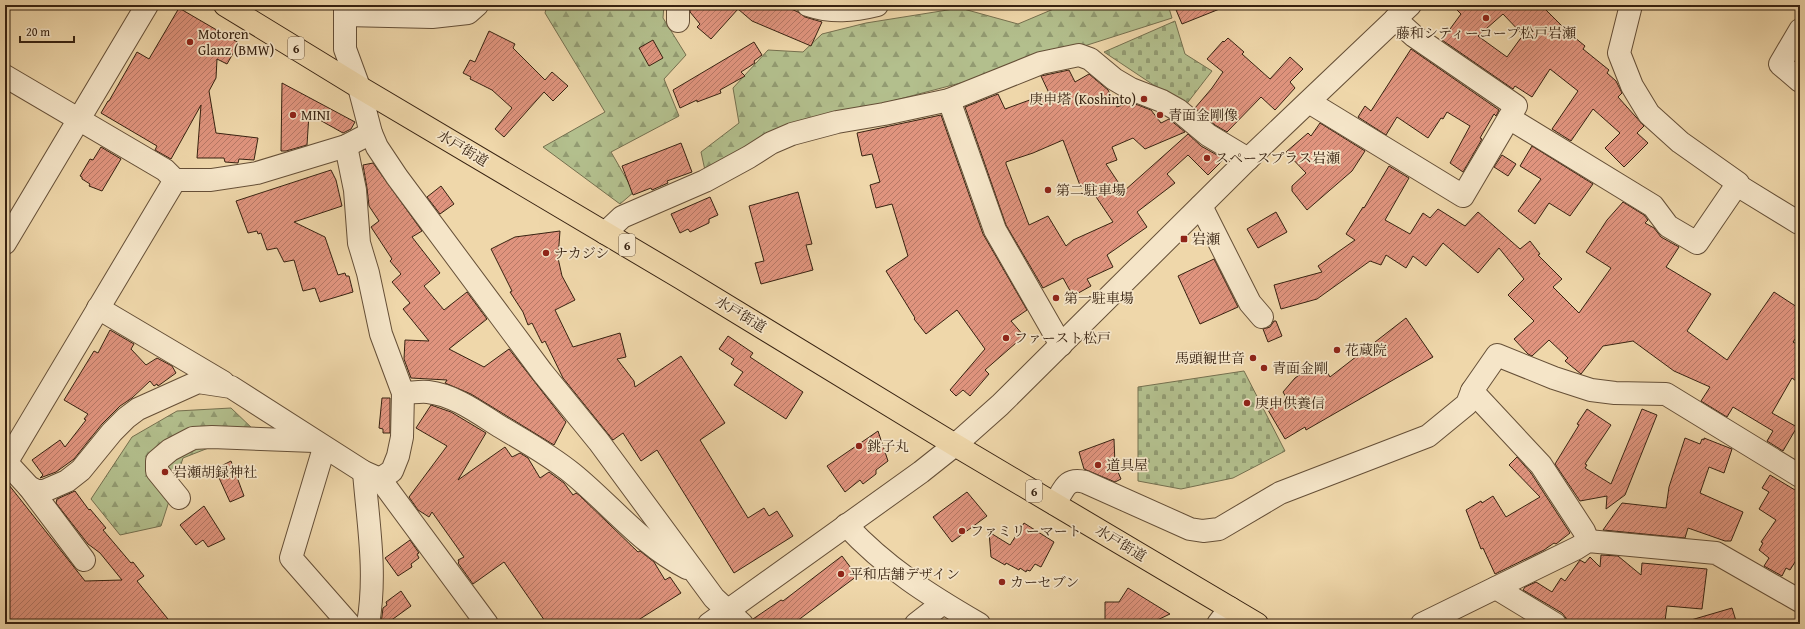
<svg xmlns="http://www.w3.org/2000/svg" width="1805" height="629" viewBox="0 0 1805 629" font-family="'Gentium Book Plus','Noto Serif JP',serif">
<style>
.forest{fill:url(#forest-firs);stroke:#75704f}
.cemetery{fill:url(#cemetery-stones);stroke:#75704f}
.building{fill:url(#building-hatch);stroke:#372211;fill-rule:evenodd}
.lines{fill:none;stroke-linecap:round;stroke-linejoin:round}
.minor-casing{stroke:#654f37;stroke-width:24}
.highway-casing{stroke:#372211;stroke-width:24}
.minor{stroke:#f5e5c8;stroke-width:22}
.highway{stroke:#efd7aa;stroke-width:22}
.poi-dot{fill:#8f2418;stroke:#f5e5c8;stroke-width:1.5}
.labels{text-anchor:middle;stroke-width:3.5;stroke-linejoin:round;paint-order:stroke}
.shield{fill:#f5e5c8;stroke:#705c48;stroke-width:1}
.shield-label{font-size:13px;font-weight:bold;fill:#372211}
.poi-label{font-size:14px;fill:#372211;stroke:#f5e5c8;text-anchor:start}
.street-label{font-size:14px;fill:#372211;stroke:#f5e5c8}
</style>
<defs>
<pattern id="forest-firs" width="22" height="20" patternUnits="userSpaceOnUse"><rect width="22" height="20" fill="#b3bf8d"/><path d="M5 1l3.5 6h-7zM16 11l3.5 6h-7z" fill="#929b72"/></pattern>
<pattern id="cemetery-stones" width="16" height="16" patternUnits="userSpaceOnUse"><rect width="16" height="16" fill="#b3bf8d"/><path d="M2 7V4a2 2 0 0 1 4 0v3zM10 15v-3a2 2 0 0 1 4 0v3z" fill="#929b72"/></pattern>
<pattern id="building-hatch" width="6" height="6" patternUnits="userSpaceOnUse"><rect width="6" height="6" fill="#e0947e"/><path d="M-1 1l2-2M0 6l6-6M5 7l2-2" fill="none" stroke="#b67866"/></pattern>
</defs>
<rect width="100%" height="100%" fill="#efd7aa"/>
<filter id="stains"><feTurbulence type="fractalNoise" baseFrequency=".005" numOctaves="4"/><feColorMatrix values="0 0 0 0 .2 0 0 0 0 .09 0 0 0 0 .02 0 0 0 .5 -.17"/></filter>
<radialGradient id="worn" r=".72"><stop offset=".6" stop-color="#630" stop-opacity="0"/><stop offset="1" stop-color="#630" stop-opacity=".3"/></radialGradient>
<g class="forest">
<path d="M547,5H664L663,18L686,55L664,79L679,116L611,152L634,192L620,204L543,147L605,112L545,13Z"/>
<path d="M1063,5H1168L1172,18L1006,71L797,126L706,175L701,152L739,123L733,88L768,50L803,52L822,34L866,23L960,8L1018,24Z"/>
<path d="M231,408L254,430L183,458L161,526L120,535L91,499L132,437L177,411Z"/>
</g>
<g class="cemetery">
<path d="M1175,21L1185,54L1212,71L1185,106L1104,52Z"/>
<path d="M1244,371L1285,451L1233,478L1181,489L1138,481V387Z"/>
</g>
<g class="building">
<path d="M690,5H782L798,12L805,17L822,22L811,46L752,21L738,9L711,39L697,27L700,24L690,12Z"/>
<path d="M1174,5H1227V6L1182,24Z"/>
<path d="M1452,5H1541L1568,32L1585,46L1583,49L1609,70L1607,73L1616,81L1622,93L1618,97L1644,126L1637,133L1648,143L1624,167L1605,148L1620,133L1593,109L1571,141L1552,129L1578,91L1550,69L1532,97L1515,86L1513,89L1442,40L1461,14ZM1503,14L1523,35L1507,57L1478,36Z"/>
<path d="M179,8L239,43L227,64L217,59L216,78L209,91L216,133L258,138L254,160L239,159L238,163L225,162L224,158H197L201,105L171,159L155,150L157,146L101,113L108,101H109L137,52L149,59Z"/>
<path d="M489,31L515,44L513,48L545,80L552,72L568,86L553,101L544,92L504,137L495,129L512,108L492,90L470,79L471,77L463,73L470,60L475,62Z"/>
<path d="M1228,38L1244,52L1242,54L1270,79L1290,57L1303,69L1290,82L1295,88L1275,110L1261,97L1227,132L1215,125L1195,108L1212,88L1223,72L1207,59L1223,41L1224,42Z"/>
<path d="M653,40L663,58L649,66L639,48Z"/>
<path d="M754,42L762,55L754,61L755,63L741,72L745,76L720,90L721,93L697,102V100L680,108L673,90Z"/>
<path d="M1411,49L1499,110L1496,116L1494,114L1480,138L1482,139L1463,172L1450,163L1470,126L1447,112L1443,119L1441,118L1428,138L1397,117L1386,135L1358,117L1365,106L1371,111Z"/>
<path d="M1069,70L1075,82L1089,74L1108,90L1117,107L1130,102L1151,110L1161,123L1169,119L1185,132L1145,149L1133,138L1112,147L1117,160L1106,164L1124,191L1188,134L1201,146L1224,159L1208,175L1188,155L1167,174L1175,183L1137,212L1147,227L1107,255L1113,267L1087,279L1091,286L1073,296L1063,278L1043,288L1006,225L965,107L998,94L1005,109L1049,93L1041,76ZM1063,140L1081,188L1088,185L1113,222L1073,240L1066,246L1048,216L1029,225L1006,164V162L1033,153Z"/>
<path d="M282,83L355,122L351,129L343,133L309,114L307,145L286,151H281Z"/>
<path d="M941,115L983,234L1027,310L1011,321L1024,336L985,370L989,374L970,396L963,390L956,396L950,390L985,349L957,310L926,334L914,319L915,318L886,271L908,256L892,204L876,208L870,185L880,182L872,154L862,156L857,133Z"/>
<path d="M1320,123L1365,151L1352,171L1307,210L1292,191V186L1306,173L1286,152L1308,133L1311,136Z"/>
<path d="M681,143L692,172L667,181L668,183L652,190L651,188L633,195L622,166Z"/>
<path d="M1532,146L1593,184L1570,216L1549,203L1535,224L1518,211L1541,179L1520,166Z"/>
<path d="M101,147L121,159L102,191L89,186L90,184L82,179V177L80,176L90,159L93,160Z"/>
<path d="M1502,155L1516,164L1508,176L1494,167Z"/>
<path d="M373,163L422,231L412,237L440,273L424,286L444,310L467,292L487,319L449,349L484,367L509,349L566,422L554,445L471,394L445,383L447,380L411,378L404,359L405,340L429,341L403,309L410,303L392,282L401,274L390,261L392,259L371,227L379,221L369,206L367,188L363,165Z"/>
<path d="M1389,166L1409,178L1385,220L1410,234L1423,213L1430,218L1438,209L1465,226L1478,212L1520,249L1530,241L1540,254L1538,255L1562,279L1553,287L1579,313L1611,268L1586,252L1607,220L1623,202L1644,215L1648,220L1645,223L1654,228L1661,237L1679,247L1666,267L1711,294L1687,331L1727,360L1774,292L1800,309V332L1793,342L1800,346V384L1792,378L1772,413L1797,427L1783,451L1767,441L1773,431L1733,407L1727,417L1701,401L1710,387L1674,371L1633,341L1603,346L1581,374L1565,361L1568,358L1549,340L1532,356L1528,354L1514,339L1534,321L1508,295L1524,279L1499,248L1478,273L1443,243L1426,266L1413,256L1406,268L1386,255L1381,265L1370,261L1317,299L1281,309L1274,285L1322,272L1318,266L1355,240L1346,234L1363,207L1364,208Z"/>
<path d="M331,170L336,180L342,206L294,222L325,237L338,275L345,273L346,276H349L353,292L320,302L315,288L303,291L294,260L284,262L277,248L267,250L261,233L258,234L257,231L248,233L236,201Z"/>
<path d="M441,186L454,204L440,214L427,197Z"/>
<path d="M798,192L812,244L806,245L813,270L761,284L755,263L764,261L749,206Z"/>
<path d="M710,197L718,215L709,219V223L690,232L688,229L680,233L671,214Z"/>
<path d="M1276,212L1287,232L1258,248L1247,229Z"/>
<path d="M560,231L558,258L562,276L575,300L555,310L573,347L620,333L626,357L617,359L634,381L635,387L681,356L725,423L700,440L748,518L764,508L769,516L777,511L793,536L734,573L657,450L641,461L623,433L613,440L563,378L545,341L542,343L532,323L528,325L523,312L510,292L512,291L491,249L515,237Z"/>
<path d="M1214,259L1238,307L1200,324L1178,276Z"/>
<path d="M1406,318L1433,357L1306,430L1305,427L1285,439L1268,410L1287,399L1283,392L1295,378L1308,369L1312,373L1325,368L1330,377Z"/>
<path d="M1274,321H1276L1282,336L1268,342L1263,329L1270,327Z"/>
<path d="M110,330L134,344L131,349L146,365L157,358L172,366L176,373L158,386L157,384L154,386L150,381L132,398L120,406L102,424L74,459L56,472L40,478L43,475L32,460L60,440L65,447L86,420L84,419L88,414L64,400L94,351L98,353Z"/>
<path d="M728,336L753,353L750,357L803,392L786,419L734,385L743,372L731,364L734,359L719,349Z"/>
<path d="M382,398H390V433H383V429L379,428Z"/>
<path d="M431,405L451,412L486,433L458,480L505,447L512,457L520,453L528,458L540,478L549,472L564,483L573,495L576,493L579,495L638,552L640,551L654,562L665,580L670,577L681,593L632,624H547L504,562L473,584L458,563L459,562L458,560L464,557L432,512L429,517L418,510L409,497L447,446L416,428Z"/>
<path d="M1587,409L1611,425L1585,464L1587,465L1585,468L1611,484L1642,409L1657,415L1625,495L1606,509L1607,496L1580,501L1555,464L1579,425L1577,424Z"/>
<path d="M878,431L888,461L876,470V474L863,484L860,480L845,492L827,466Z"/>
<path d="M1685,438L1700,444L1702,439L1704,440V438L1732,449L1724,473L1709,467L1700,493L1743,512L1731,541H1725L1688,528L1685,538L1603,530L1622,503L1666,508L1669,487Z"/>
<path d="M1114,439L1115,465L1121,479L1115,482L1084,469L1079,452Z"/>
<path d="M1517,457L1531,473L1570,533L1556,544L1554,543L1544,550L1495,574L1483,548L1481,549L1466,510L1481,501L1482,503L1493,496L1506,517L1540,497L1509,465Z"/>
<path d="M231,461L244,496L230,502L215,469Z"/>
<path d="M1770,475L1800,493V554L1790,570L1786,568L1782,576L1764,566L1769,558L1759,550L1763,543L1761,542L1776,520L1759,509L1769,492L1762,488Z"/>
<path d="M5,480L85,581L122,580L100,553L88,544L56,503L57,499L75,491L89,510L90,509L106,528L103,530L131,563L133,562L144,576L137,581L172,624H5Z"/>
<path d="M967,492L987,516L952,542L933,517Z"/>
<path d="M204,506L225,539L208,547L203,540L196,545L180,525Z"/>
<path d="M1024,523L1054,542L1041,567L1035,564L1030,571L1027,570L1026,572L1020,568L1019,570L1006,563L1005,565L991,557L989,532L1010,545Z"/>
<path d="M410,540L419,553L417,554L419,558L411,564L412,567L398,576L385,558Z"/>
<path d="M1601,555L1618,556L1641,575L1642,563L1707,569L1702,609L1667,606L1665,621H1661V624H1578L1573,620L1570,624H1567L1566,618L1562,613L1523,590L1525,587L1536,582L1552,592L1561,578L1565,581L1580,560L1585,563L1590,557L1600,567Z"/>
<path d="M842,556L857,576L793,624H754L753,619L781,600L783,601Z"/>
<path d="M1128,588L1170,614L1153,622L1141,621V624H1105V602H1119Z"/>
<path d="M401,591L411,606L386,624H381L383,608L387,605L386,602Z"/>
<path d="M1732,608L1737,624H1692L1691,620Z"/>
</g>
<g class="lines">
<defs>
<g id="minor">
<path d="M345,5V49L359,87L371,133L377,147L397,177L542,372L599,442L714,598L742,624"/>
<path d="M678,5V21"/>
<path d="M808,5C832,13 853,11 877,5"/>
<path d="M345,15L432,17L468,13L477,5"/>
<path d="M1800,30L1780,64L1800,81"/>
<path d="M5,76L165,170L175,180H211L257,173L346,146L371,133"/>
<path d="M949,100L995,230L1061,345"/>
<path d="M1309,102L1463,196L1516,106L1414,36L1395,19"/>
<path d="M1509,118L1653,206L1668,226L1697,243L1738,183L1680,142L1649,114L1632,86L1619,53L1631,5"/>
<path d="M346,146L355,190L359,243L368,273L381,334L403,393L402,437L398,456L392,471L380,479"/>
<path d="M1737,185L1799,223"/>
<path d="M1201,206L1250,303L1262,317"/>
<path d="M605,233L622,217L705,181L749,157L771,143L792,134L837,122L884,114L949,100L1041,63L1079,55L1090,59L1114,79L1131,89L1162,101L1178,110L1208,135L1248,159"/>
<path d="M5,243L147,5"/>
<path d="M98,308L223,382"/>
<path d="M403,393C411,393 420,391 428,392C454,395 477,412 499,426C524,441 550,455 573,474C611,505 642,545 687,568"/>
<path d="M324,448L291,558L349,624"/>
<path d="M5,461L29,487L37,491H44L67,481L81,470L112,432L126,418L138,409L198,382L231,387L364,472L380,479L487,624"/>
<path d="M6,463L175,180"/>
<path d="M364,472C368,523 377,573 368,624"/>
<path d="M29,487L84,560"/>
<path d="M179,498L157,471V461L170,450L193,438L212,437L314,441"/>
<path d="M1055,504C1064,489 1066,477 1085,482L1190,529L1203,531L1219,529L1280,493L1428,436L1467,404L1472,391"/>
<path d="M846,525C886,568 929,595 979,624"/>
<path d="M1588,541L1584,531L1541,465L1472,391L1497,355L1554,378L1591,390L1615,393L1666,394L1800,476"/>
<path d="M1496,588L1555,624"/>
<path d="M709,624L921,472L955,445L1000,405L1248,159L1410,5"/>
<path d="M916,624L943,603"/>
<path d="M1218,624L1230,608"/>
<path d="M1422,624L1577,548L1588,541L1716,553L1800,601"/>
</g>
<path id="highway" d="M225,5L359,87L681,278L955,445L1257,624"/>
</defs>
<use href="#minor" class="minor-casing"/>
<use href="#highway" class="highway-casing"/>
<use href="#minor" class="minor"/>
<use href="#highway" class="highway"/>
</g>
<g class="poi-dot">
<circle cx="1486" cy="18" r="4"/>
<circle cx="190" cy="42" r="4"/>
<circle cx="1144" cy="99" r="4"/>
<circle cx="293" cy="115" r="4"/>
<circle cx="1160" cy="115" r="4"/>
<circle cx="1207" cy="158" r="4"/>
<circle cx="1048" cy="190" r="4"/>
<rect x="1180" y="235" width="8" height="8" rx="2"/>
<circle cx="546" cy="253" r="4"/>
<circle cx="1056" cy="298" r="4"/>
<circle cx="1006" cy="338" r="4"/>
<circle cx="1337" cy="350" r="4"/>
<circle cx="1253" cy="358" r="4"/>
<circle cx="1264" cy="368" r="4"/>
<circle cx="1247" cy="403" r="4"/>
<circle cx="859" cy="446" r="4"/>
<circle cx="1098" cy="465" r="4"/>
<circle cx="165" cy="472" r="4"/>
<circle cx="962" cy="531" r="4"/>
<circle cx="841" cy="574" r="4"/>
<circle cx="1002" cy="582" r="4"/>
</g>
<g class="labels">
<g class="shield">
<rect x="288" y="37" width="16" height="22" rx="3"/>
<rect x="619" y="234" width="16" height="22" rx="3"/>
<rect x="1026" y="480" width="16" height="22" rx="3"/>
</g>
<g class="shield-label">
<text x="296" y="53">6</text>
<text x="627" y="250">6</text>
<text x="1034" y="496">6</text>
</g>
<g class="poi-label">
<text x="1486" y="38" text-anchor="middle">藤和シティーコープ松戸岩瀬</text>
<text x="198" y="39">Motoren<tspan x="198" dy="16">Glanz (BMW)</tspan></text>
<text x="1136" y="104" text-anchor="end">庚申塔 (Koshinto)</text>
<text x="301" y="120">MINI</text>
<text x="1168" y="120">青面金剛像</text>
<text x="1215" y="163">スペースプラス岩瀬</text>
<text x="1056" y="195">第二駐車場</text>
<text x="1192" y="244">岩瀬</text>
<text x="554" y="258">ナカジシ</text>
<text x="1064" y="303">第一駐車場</text>
<text x="1014" y="343">ファースト松戸</text>
<text x="1345" y="355">花蔵院</text>
<text x="1245" y="363" text-anchor="end">馬頭観世音</text>
<text x="1272" y="373">青面金剛</text>
<text x="1255" y="408">庚申供養信</text>
<text x="867" y="451">銚子丸</text>
<text x="1106" y="470">道具屋</text>
<text x="173" y="477">岩瀬胡録神社</text>
<text x="970" y="536">ファミリーマート</text>
<text x="849" y="579">平和店舗デザイン</text>
<text x="1010" y="587">カーセブン</text>
</g>
<g class="street-label">
<text transform="translate(463 148) rotate(31)" y="5">水戸街道</text>
<text transform="translate(741 314) rotate(31)" y="5">水戸街道</text>
<text transform="translate(1121 543) rotate(31)" y="5">水戸街道</text>
</g>
</g>
<rect width="1805" height="629" fill="none" stroke="#efd7aa" stroke-width="20"/>
<rect x="6" y="6" width="1793" height="617" fill="none" stroke="#372211" stroke-width="2"/>
<rect x="10" y="10" width="1785" height="609" fill="none" stroke="#372211"/>
<path d="M20 36v6h54v-6" fill="none" stroke="#372211" stroke-width="2"/>
<text x="26" y="36" font-size="12" fill="#372211" stroke="#f5e5c8" stroke-width="3" paint-order="stroke">20 m</text>
<rect width="100%" height="100%" filter="url(#stains)"/>
<rect width="100%" height="100%" fill="url(#worn)"/>
</svg>
